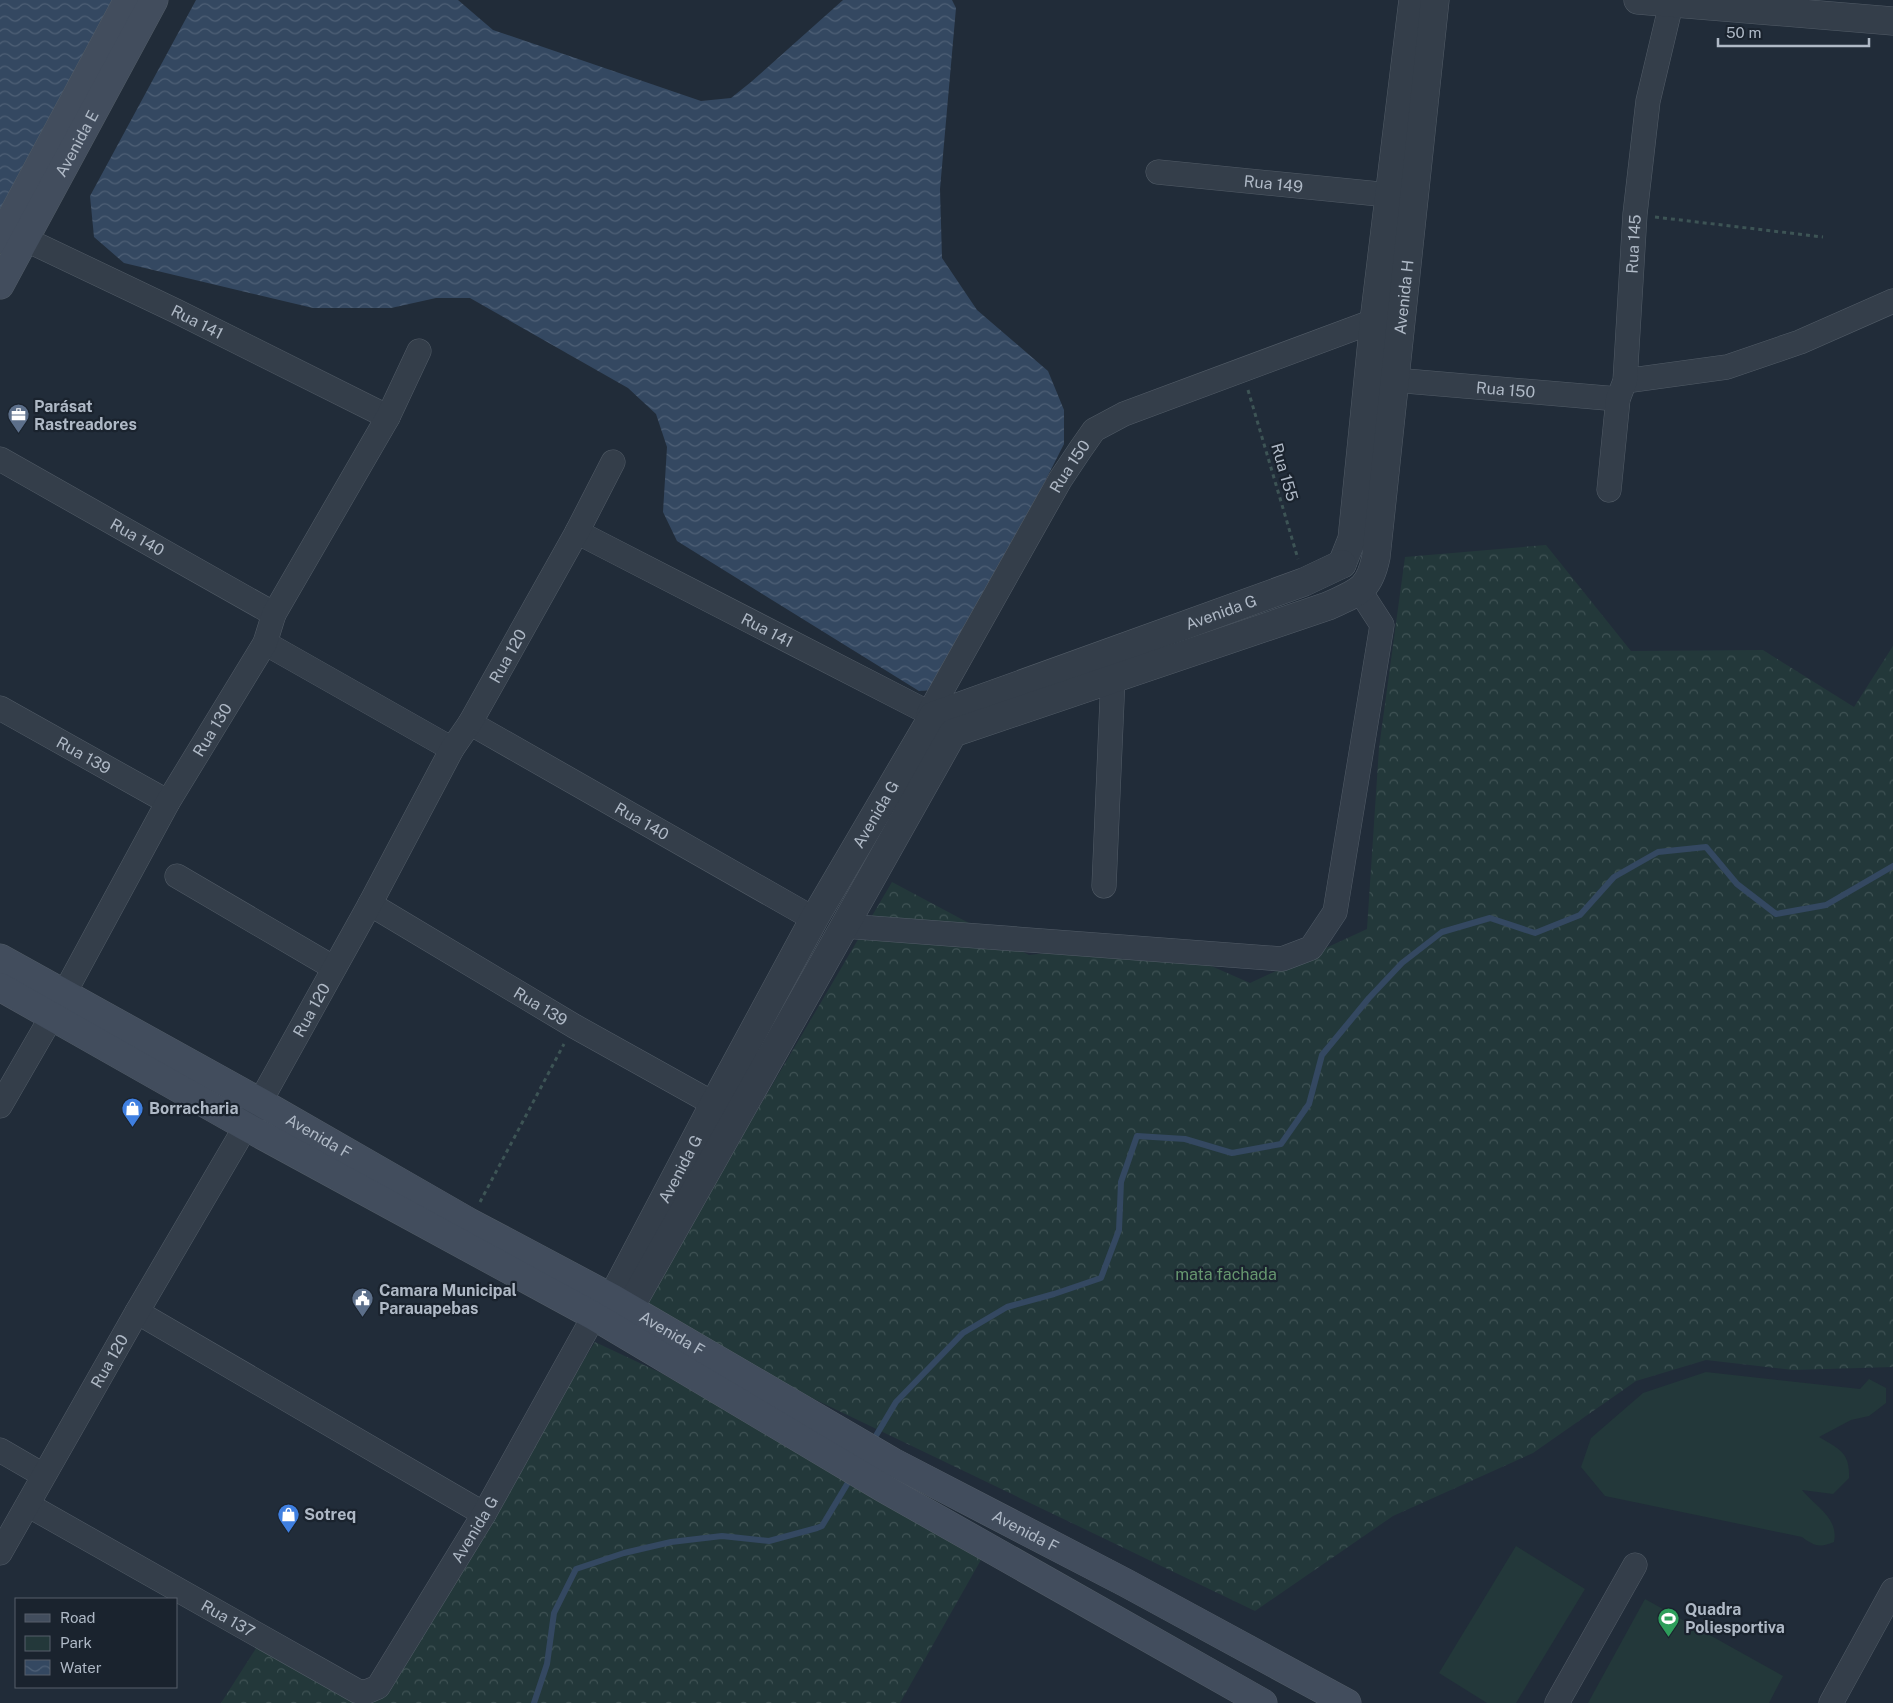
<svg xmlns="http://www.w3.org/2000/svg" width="1893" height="1703" viewBox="0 0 1893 1703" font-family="'Public Sans',sans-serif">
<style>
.forest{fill:url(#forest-crowns)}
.green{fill:#23383a}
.water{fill:url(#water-waves)}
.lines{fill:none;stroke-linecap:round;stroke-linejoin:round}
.stream{stroke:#344861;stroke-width:6}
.minor-casing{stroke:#525c67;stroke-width:25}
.tertiary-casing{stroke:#525c67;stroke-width:29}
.secondary-casing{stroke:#525c67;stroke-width:29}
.path{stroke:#3d5455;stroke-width:3;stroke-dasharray:4 4;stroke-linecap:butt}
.minor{stroke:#343e4a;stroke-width:24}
.tertiary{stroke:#343e4a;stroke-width:28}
.secondary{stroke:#424d5d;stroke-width:28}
.labels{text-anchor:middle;stroke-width:4.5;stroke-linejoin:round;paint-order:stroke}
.street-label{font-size:16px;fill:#afb9c6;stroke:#1a232e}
.poi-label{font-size:16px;font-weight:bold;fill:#afb9c6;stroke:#1a232e;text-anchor:start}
.park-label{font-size:16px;fill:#66976f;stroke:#1a232e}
</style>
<defs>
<pattern id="forest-crowns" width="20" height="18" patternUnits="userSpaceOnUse" patternTransform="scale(1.25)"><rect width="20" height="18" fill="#23383a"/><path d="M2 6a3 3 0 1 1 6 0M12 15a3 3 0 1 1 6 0" fill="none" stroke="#405355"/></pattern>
<pattern id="water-waves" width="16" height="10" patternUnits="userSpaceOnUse" patternTransform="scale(1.25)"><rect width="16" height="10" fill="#344861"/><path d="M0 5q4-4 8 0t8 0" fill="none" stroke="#4f6076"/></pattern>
</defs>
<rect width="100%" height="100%" fill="#212c39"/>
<g class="forest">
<path d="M1546,545L1631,651L1763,650L1854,707L1893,646V1367L1793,1370L1706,1360L1636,1381L1533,1453L1393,1516L1255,1611L637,1314L892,882L1029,955L1152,940L1250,983L1367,929L1379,748L1405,557Z"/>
<path d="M595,1342L661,1373L982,1558L900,1703H373Z"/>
<path d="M258,1645L361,1703H221Z"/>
</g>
<g class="green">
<path d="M1706,1372L1860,1389L1869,1379L1886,1388V1403L1869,1416L1851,1420L1819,1437C1839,1449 1850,1452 1849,1478L1833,1494L1802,1490C1815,1506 1839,1518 1834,1542C1820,1548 1814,1546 1802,1537L1605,1496L1581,1467L1591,1438L1643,1393Z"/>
<path d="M1516,1546L1585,1589L1516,1703H1487L1439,1673Z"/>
<path d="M1645,1599L1783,1676L1769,1703H1588Z"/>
</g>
<g class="water">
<path d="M0,0H119L0,215Z"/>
<path d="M196,0H458L493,30L701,101L731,98L751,82L843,0H952L956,8L940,189L942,258L977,310L1048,371L1064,410V444L942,684L932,690L919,691L677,541L663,512L667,447L656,414L628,388L470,298H436L391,308H313L124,263L94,237L90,196Z"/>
</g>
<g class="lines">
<g class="stream">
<path d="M871,1444L896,1402L963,1333L1007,1307L1054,1294L1101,1278L1119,1230L1121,1182L1137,1136L1185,1139L1232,1153L1281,1144L1309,1104L1322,1055L1369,998L1402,963L1442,932L1490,918L1535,933L1580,915L1614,877L1658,852L1706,847L1737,884L1776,914L1826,905L1893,866"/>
<path d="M534,1703L547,1664L554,1613L576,1569L624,1553L671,1542L722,1536L769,1541L817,1528L822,1526L852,1476"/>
</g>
<defs>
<g id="minor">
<path id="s1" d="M1158,172L1389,195"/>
<path id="s2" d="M8,231L176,311L388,417"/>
<path id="s3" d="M1394,380L1618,399"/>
<path d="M1625,381L1727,367L1800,342L1893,301"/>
<path id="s4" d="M0,459L274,614"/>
<path id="s5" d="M1609,490L1618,399L1625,381L1635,214L1648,101L1672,0"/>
<path id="s6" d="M577,532L929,713L942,724"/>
<path d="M265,643L452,749"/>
<path id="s7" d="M0,708L168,802"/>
<path id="s8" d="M929,713L1060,480L1080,450L1094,430L1124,414L1374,321"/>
<path id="s9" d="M470,723L814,919"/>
<path d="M177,876L334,968"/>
<path d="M1104,886L1113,677"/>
<path id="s10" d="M370,904L574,1026L714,1104"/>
<path d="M844,926L1282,959L1311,948L1335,912L1382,625L1360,591"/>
<path id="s11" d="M0,1106L52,1016L168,802L265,643L274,614L388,417L419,351"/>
<path d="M137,1312L484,1514"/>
<path d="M0,1450L43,1475"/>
<path id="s12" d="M28,1505L357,1691L366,1692L378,1687L484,1514L594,1316"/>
<path id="s13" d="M0,1553L137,1312L260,1102L370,904L452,749L470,723L577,532L613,462"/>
<path d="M1557,1703L1635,1565"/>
<path d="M1831,1703L1893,1590"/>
</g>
<g id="tertiary">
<path d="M1638,0L1893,21"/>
<path d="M1342,564L1352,539L1374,321L1413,0"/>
<path id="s14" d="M612,1298L714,1104L814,919L933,716L1304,582L1342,564"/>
<path id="s15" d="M629,1309L953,733L1328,606C1358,592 1369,591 1376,557L1435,0"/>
</g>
<g id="secondary">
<path d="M0,239L128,0"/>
<path id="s16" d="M0,285L154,0"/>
<path id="s17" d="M0,958L260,1102L469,1222L612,1298L893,1462L1126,1583L1347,1703"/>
<path d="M0,987L245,1126L594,1316L883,1488L1263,1703"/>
</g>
</defs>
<use href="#minor" class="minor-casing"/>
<use href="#tertiary" class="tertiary-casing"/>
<use href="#secondary" class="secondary-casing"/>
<g class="path">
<path d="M1655,217L1823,237"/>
<path d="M1248,390L1298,559"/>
<path d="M480,1202L564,1044"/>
</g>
<use href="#minor" class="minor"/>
<use href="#tertiary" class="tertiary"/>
<use href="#secondary" class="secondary"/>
</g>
<defs>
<symbol id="office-pin" viewBox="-11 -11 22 30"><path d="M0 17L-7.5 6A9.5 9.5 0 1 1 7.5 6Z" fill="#5c6f8a" stroke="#1a232e"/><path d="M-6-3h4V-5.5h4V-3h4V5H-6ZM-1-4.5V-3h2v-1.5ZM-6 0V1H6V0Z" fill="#fff"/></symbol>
<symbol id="shop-pin" viewBox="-11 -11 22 30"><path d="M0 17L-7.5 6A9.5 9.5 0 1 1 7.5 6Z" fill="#3f7fe0" stroke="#1a232e"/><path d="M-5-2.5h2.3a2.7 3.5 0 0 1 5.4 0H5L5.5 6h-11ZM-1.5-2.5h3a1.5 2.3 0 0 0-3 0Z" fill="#fff"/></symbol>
<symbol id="civic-pin" viewBox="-11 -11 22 30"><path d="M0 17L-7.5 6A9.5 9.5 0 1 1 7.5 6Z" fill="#5c6f8a" stroke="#1a232e"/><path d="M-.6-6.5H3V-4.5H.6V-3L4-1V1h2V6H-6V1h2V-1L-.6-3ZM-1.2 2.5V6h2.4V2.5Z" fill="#fff"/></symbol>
<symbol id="stadium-pin" viewBox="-11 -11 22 30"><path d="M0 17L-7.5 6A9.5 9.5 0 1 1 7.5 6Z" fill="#2e9e5b" stroke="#1a232e"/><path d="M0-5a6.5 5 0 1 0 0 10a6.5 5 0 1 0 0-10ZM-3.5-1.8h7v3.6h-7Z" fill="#fff"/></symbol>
</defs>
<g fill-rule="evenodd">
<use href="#office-pin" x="6" y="402" width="25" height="34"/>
<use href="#shop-pin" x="120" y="1096" width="25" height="34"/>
<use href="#civic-pin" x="350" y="1286" width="25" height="34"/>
<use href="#shop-pin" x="276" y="1502" width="25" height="34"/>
<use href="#stadium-pin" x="1656" y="1606" width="25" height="34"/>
</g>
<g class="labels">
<g class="street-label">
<text dy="6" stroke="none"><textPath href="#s16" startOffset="161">Avenida E</textPath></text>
<text dy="6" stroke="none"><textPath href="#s1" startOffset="116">Rua 149</textPath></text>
<text dy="6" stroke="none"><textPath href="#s5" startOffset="248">Rua 145</textPath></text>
<text dy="6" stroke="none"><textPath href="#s15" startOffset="1391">Avenida H</textPath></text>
<text dy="6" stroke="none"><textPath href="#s2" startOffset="210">Rua 141</textPath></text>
<text dy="6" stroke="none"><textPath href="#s3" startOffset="112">Rua 150</textPath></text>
<text dy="6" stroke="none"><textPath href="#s8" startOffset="284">Rua 150</textPath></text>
<text transform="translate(1285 472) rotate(74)" y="6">Rua 155</text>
<text dy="6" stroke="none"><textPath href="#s4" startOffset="158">Rua 140</textPath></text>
<text dy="6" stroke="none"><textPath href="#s14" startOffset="971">Avenida G</textPath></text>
<text dy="6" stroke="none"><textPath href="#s6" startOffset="214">Rua 141</textPath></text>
<text dy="6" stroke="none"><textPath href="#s13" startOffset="1031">Rua 120</textPath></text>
<text dy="6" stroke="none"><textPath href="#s11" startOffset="432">Rua 130</textPath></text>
<text dy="6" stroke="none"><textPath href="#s7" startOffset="96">Rua 139</textPath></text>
<text dy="6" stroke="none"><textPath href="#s14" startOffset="551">Avenida G</textPath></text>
<text dy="6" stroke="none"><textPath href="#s9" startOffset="198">Rua 140</textPath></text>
<text dy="6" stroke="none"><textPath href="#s10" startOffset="199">Rua 139</textPath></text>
<text dy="6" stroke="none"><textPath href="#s13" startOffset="626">Rua 120</textPath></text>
<text dy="6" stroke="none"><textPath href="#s17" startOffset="365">Avenida F</textPath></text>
<text dy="6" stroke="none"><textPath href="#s14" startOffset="146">Avenida G</textPath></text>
<text dy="6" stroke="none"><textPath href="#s17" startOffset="770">Avenida F</textPath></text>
<text dy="6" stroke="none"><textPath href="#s13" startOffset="221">Rua 120</textPath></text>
<text dy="6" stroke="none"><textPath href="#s12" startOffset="585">Avenida G</textPath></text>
<text dy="6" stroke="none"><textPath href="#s17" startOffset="1175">Avenida F</textPath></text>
<text dy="6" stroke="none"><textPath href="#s12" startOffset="230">Rua 137</textPath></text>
</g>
<g class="poi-label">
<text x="34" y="412">Parásat<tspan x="34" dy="18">Rastreadores</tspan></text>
<text x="149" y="1114">Borracharia</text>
<text x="379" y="1296">Camara Municipal<tspan x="379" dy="18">Parauapebas</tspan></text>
<text x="304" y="1520">Sotreq</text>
<text x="1685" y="1615">Quadra<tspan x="1685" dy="18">Poliesportiva</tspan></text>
</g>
<g class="park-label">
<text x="1226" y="1280">mata fachada</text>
</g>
</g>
<rect x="15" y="1598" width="162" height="90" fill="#1a232e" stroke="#565f6b"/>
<rect x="25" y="1614" width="25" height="8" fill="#424d5d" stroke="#565f6b"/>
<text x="60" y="1623" font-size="15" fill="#afb9c6">Road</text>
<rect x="25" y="1636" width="25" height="15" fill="#23383a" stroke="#565f6b"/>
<text x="60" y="1648" font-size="15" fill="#afb9c6">Park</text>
<rect x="25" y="1660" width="25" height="15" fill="url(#water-waves)" stroke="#565f6b"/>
<text x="60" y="1673" font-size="15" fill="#afb9c6">Water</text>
<path d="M1718 38v8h151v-8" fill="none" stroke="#afb9c6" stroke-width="2.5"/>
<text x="1726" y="38" font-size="15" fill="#afb9c6" stroke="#1a232e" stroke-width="4" paint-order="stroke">50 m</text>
</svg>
